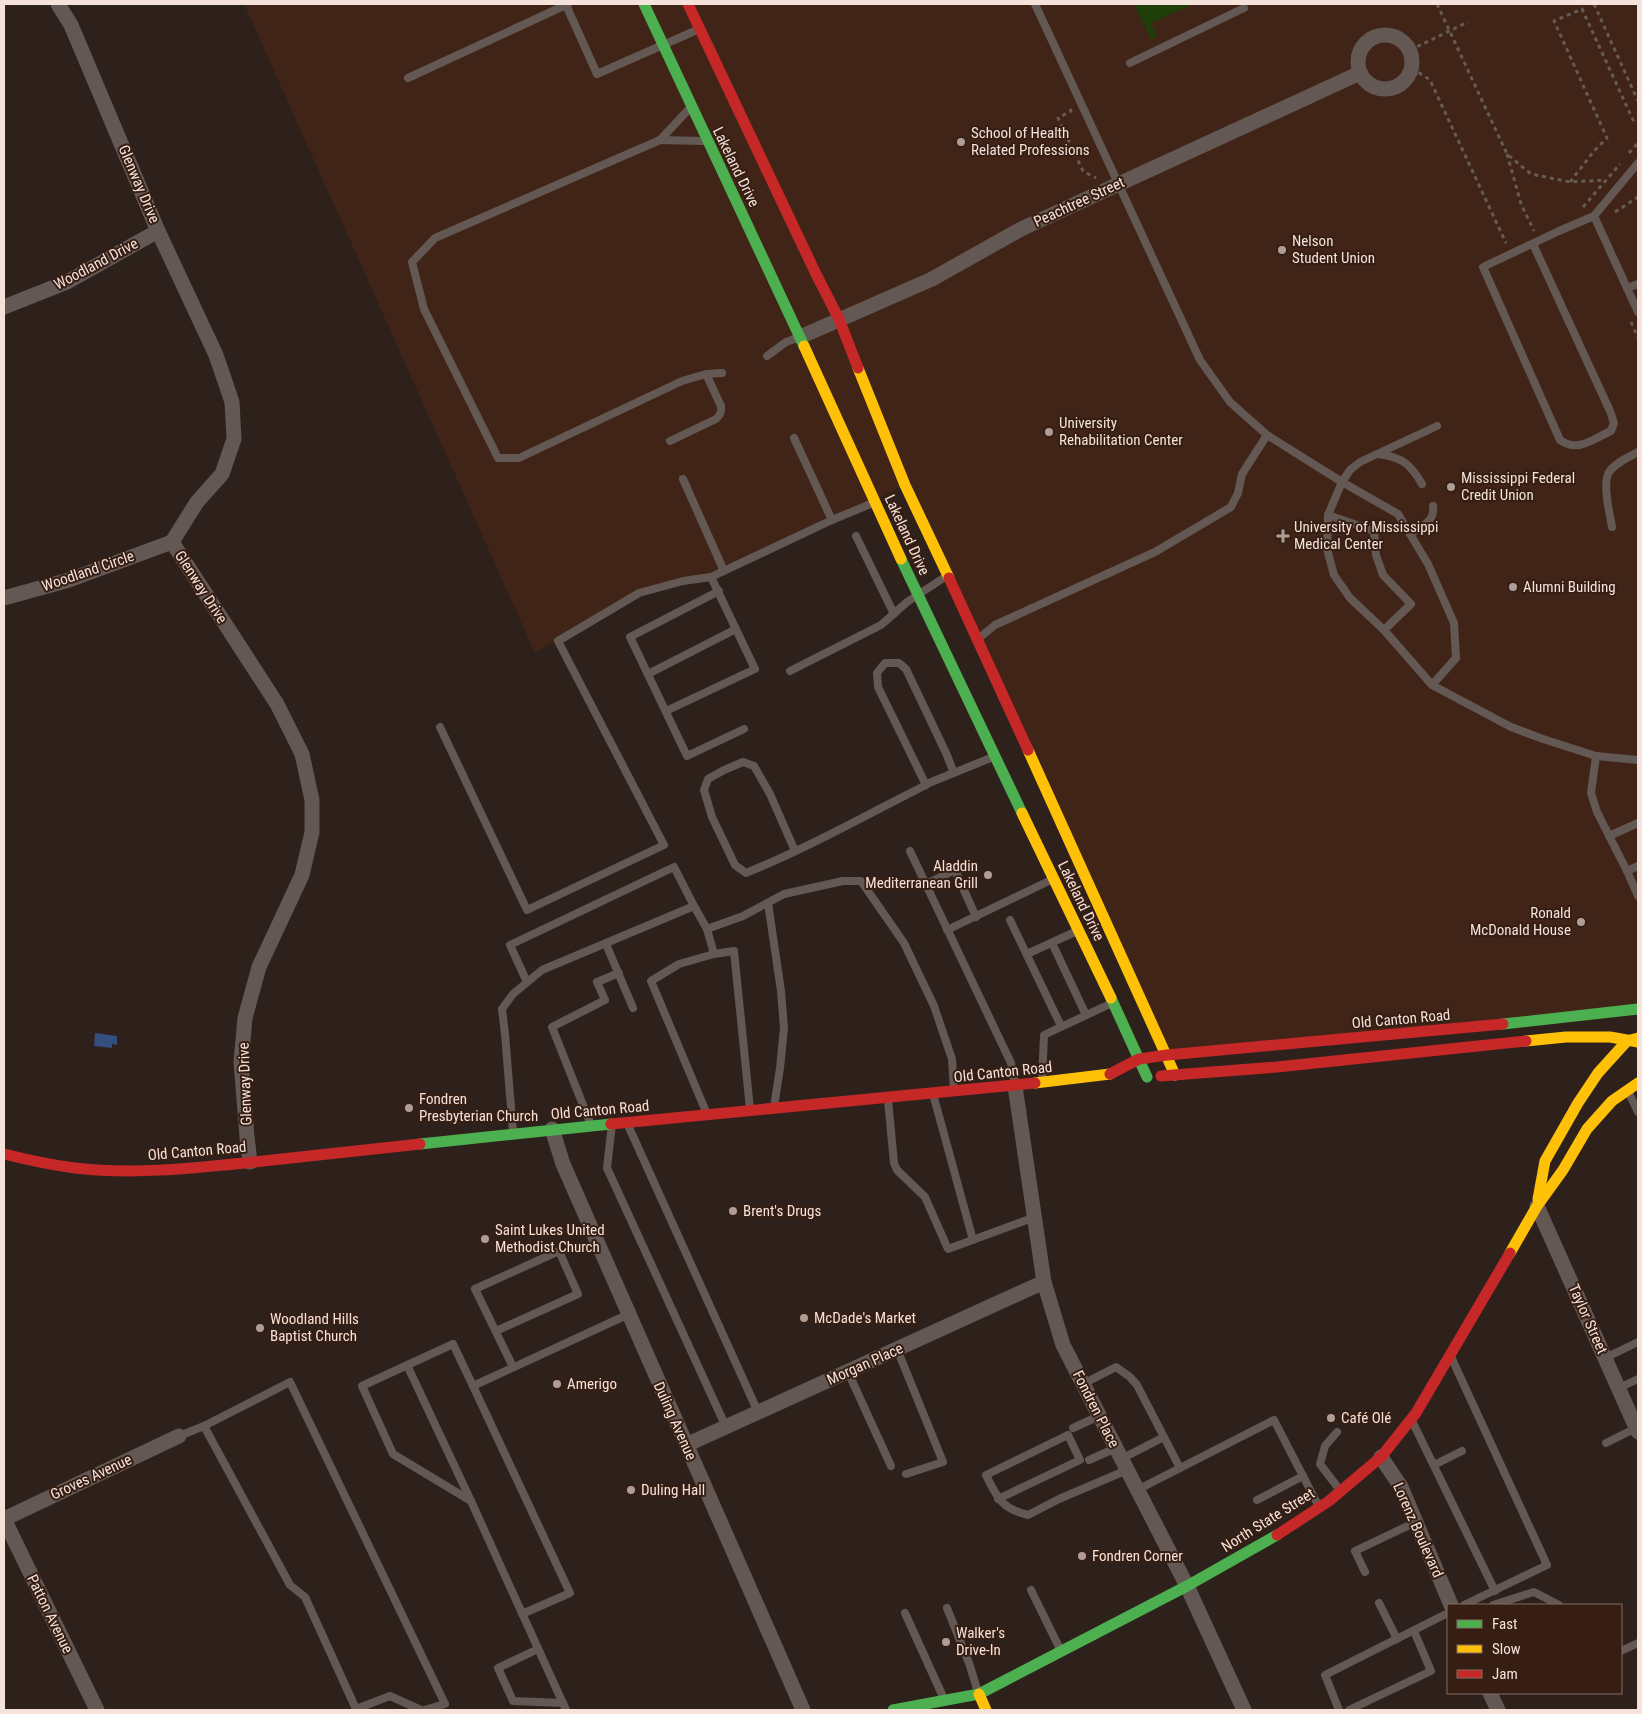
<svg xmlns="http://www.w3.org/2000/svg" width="1642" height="1714" viewBox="0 0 1642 1714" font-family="'Roboto Condensed',sans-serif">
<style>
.built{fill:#402417}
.green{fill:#203e09}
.water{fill:#344e7e}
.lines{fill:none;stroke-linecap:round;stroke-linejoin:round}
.path{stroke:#655b56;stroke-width:3;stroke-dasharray:4 4;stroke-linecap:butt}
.lane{stroke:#635853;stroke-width:8}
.street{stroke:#635853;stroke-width:15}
.fast{stroke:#4caf50;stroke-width:11}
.slow{stroke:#ffc107;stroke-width:11}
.jam{stroke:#c62828;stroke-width:11}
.poi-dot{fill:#af9e98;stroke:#361e13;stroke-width:2}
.labels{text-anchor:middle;stroke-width:4;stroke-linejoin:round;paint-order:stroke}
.poi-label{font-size:15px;fill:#f4e2db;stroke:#361e13;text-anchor:start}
.street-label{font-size:15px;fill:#f4e2db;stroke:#361e13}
</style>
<rect width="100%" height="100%" fill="#2e211b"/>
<path class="built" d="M244,4H1638V1009L1167,1055L904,486L711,577L639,593L535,653Z"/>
<path class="green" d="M1134,4H1194L1151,23L1157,36L1151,40Z"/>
<path class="water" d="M95,1033L117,1036V1045L112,1044V1048L94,1046Z"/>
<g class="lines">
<g class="path">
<path d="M1437,4L1507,154L1531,174L1570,182L1605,180"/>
<path d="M1594,4L1638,101"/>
<path d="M1410,50L1468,22"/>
<path d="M1412,68L1430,80L1506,243"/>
<path d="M1070,109L1071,111L1058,118L1083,171L1096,178"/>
<path d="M1629,153L1638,143"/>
<path d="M1507,154L1521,204L1534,231"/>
<path d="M1570,182L1594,151L1607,138L1554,21L1582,9L1633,120L1638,118"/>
<path d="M1583,207L1620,164"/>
<path d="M1615,212L1638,197"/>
<path d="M1631,322L1638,338"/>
</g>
<g class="lane">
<path d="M1035,4L1200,360L1230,402L1267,435L1342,482L1350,470L1360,462L1437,426"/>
<path d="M566,5L597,74L697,30"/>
<path d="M1130,63L1244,8"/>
<path d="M408,78L568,4"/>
<path d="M689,109L660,140L703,141"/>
<path d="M660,140L435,238L412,262L424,309L498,458H519L682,381L706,374L722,373"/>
<path d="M1594,216L1638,312"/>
<path d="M1533,244L1610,411L1614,423L1611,431C1593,439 1578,453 1560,440L1483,267L1559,231L1594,216L1638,163"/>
<path d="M1627,288L1638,284"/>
<path d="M767,356L786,342L797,338"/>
<path d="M794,438L832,520"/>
<path d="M670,441L716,419C720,415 722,412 721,406L706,374"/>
<path d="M1378,454C1401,457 1410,463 1422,484"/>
<path d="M683,479L724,571"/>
<path d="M1328,515L1374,531L1376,555L1383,575L1411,604L1384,630"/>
<path d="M1612,527C1610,514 1602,484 1609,472C1615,463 1629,457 1638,452"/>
<path d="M1410,534C1422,526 1435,522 1433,506"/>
<path d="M856,536L894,614"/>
<path d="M719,591L630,637L687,756L744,729"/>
<path d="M979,638L995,625L1155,552L1231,507L1238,493L1242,474L1267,435"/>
<path d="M790,671L881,625L907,602L945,577"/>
<path d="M648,674L736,629"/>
<path d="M1432,685L1456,658L1454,623L1428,564L1398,514L1342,482L1328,515L1327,549L1334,575L1350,598L1384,630L1432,685L1511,727L1543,739L1596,756L1638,760"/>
<path d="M666,711L755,669L711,577L832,520L873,503"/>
<path d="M440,727L527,910L664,845L558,641L639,593L683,581L711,577"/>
<path d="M1596,756L1591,793L1597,812L1627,871L1638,866"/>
<path d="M926,785L878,687L877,673L885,663H899L906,669L946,753L954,773"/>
<path d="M1609,836L1638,823"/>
<path d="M795,851L770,794L754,766L743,762L724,770L708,779L704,790L712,817L735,865L746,873C808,848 866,815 926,785L929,783L993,757"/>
<path d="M910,851L1011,1063L1015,1084"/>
<path d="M1627,871L1638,896"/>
<path d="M926,884L955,870L976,917"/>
<path d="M768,903L781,991L784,1028L780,1068L774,1107"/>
<path d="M1010,920L1061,1026"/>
<path d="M707,929L714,954"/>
<path d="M947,930L1051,880"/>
<path d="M1052,943L1086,1015"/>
<path d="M606,944L633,1008"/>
<path d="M1027,954L1077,931"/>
<path d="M527,982L510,945L674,867L694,906"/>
<path d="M1042,1081L1044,1035L1112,1003"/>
<path d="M1628,1091L1638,1112"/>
<path d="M933,1094L973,1240"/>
<path d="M888,1100L894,1163L897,1170L925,1197L948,1249L1035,1217"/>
<path d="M707,1114L651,981L679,964L714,954L734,951L750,1109"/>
<path d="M627,1123L758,1412"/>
<path d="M612,1124L607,1168L726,1427"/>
<path d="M591,1125L552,1027L605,1000L597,982L619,973"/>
<path d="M513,1132L505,1034L502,1009L513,994L542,970L694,906L707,929L743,916L784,894L843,881H861L904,943L934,1006L952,1059L954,1090"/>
<path d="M496,1331L578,1294L559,1251L475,1289L513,1367"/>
<path d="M897,1349L943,1462L906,1474"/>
<path d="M1605,1358L1638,1342"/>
<path d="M1452,1359L1547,1565L1464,1605"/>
<path d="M407,1365L471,1501"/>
<path d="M848,1372L891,1466"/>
<path d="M1083,1384L1116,1367L1130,1377L1137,1385L1180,1468"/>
<path d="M473,1386L570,1593L522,1614"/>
<path d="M1619,1388L1638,1379"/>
<path d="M1413,1423L1495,1591"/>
<path d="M204,1426L290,1585L305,1597L356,1709L390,1696L421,1710"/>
<path d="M1073,1428L1099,1416"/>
<path d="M1337,1432L1325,1446L1320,1464L1339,1489"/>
<path d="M179,1436L204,1426L290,1382L445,1704L424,1710"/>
<path d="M1606,1443L1636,1428"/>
<path d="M1121,1459L1164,1437"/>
<path d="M1089,1460L1116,1448"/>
<path d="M1434,1465L1462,1451"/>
<path d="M1137,1490L1274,1420L1318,1505"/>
<path d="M998,1499L1080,1460L1068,1435L986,1475C997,1498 1002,1509 1028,1515L1059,1499L1127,1470"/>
<path d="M1257,1500L1303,1476"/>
<path d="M1365,1572L1355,1551L1416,1522"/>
<path d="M1031,1590L1060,1649"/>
<path d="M1379,1603L1397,1639"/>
<path d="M1493,1605L1534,1592L1559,1605"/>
<path d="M947,1608L969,1663L978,1692"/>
<path d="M905,1613L944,1699"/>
<path d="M538,1649L498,1668L513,1701L563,1703"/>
<path d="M1621,1651L1638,1643"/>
<path d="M566,1710L471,1501L393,1454L362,1386L453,1344L473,1386L629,1314"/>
<path d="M1339,1710L1325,1675L1448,1613"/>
<path d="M1349,1710L1431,1671L1414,1631"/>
</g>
<g class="street">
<path d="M58,4L71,25L158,231L216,355L232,402L234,439L222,474L197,502L172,542L277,704L302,754L312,800V832L302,875L259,967L245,1018L241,1062L247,1137L250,1162"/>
<circle cx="1385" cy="62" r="27"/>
<path d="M4,307L67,282L158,231"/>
<path d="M800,337L932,279L1021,229L1360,73"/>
<path d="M4,598L69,580L172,542"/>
<path d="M1015,1086L1044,1282L1063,1345L1187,1586L1244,1710"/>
<path d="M552,1129L563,1164L803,1710"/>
<path d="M1537,1206L1638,1432"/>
<path d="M686,1445L1044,1282"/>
<path d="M1381,1457L1401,1487L1451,1605"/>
<path d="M4,1519L97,1710"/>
<path d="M4,1519L179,1436"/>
<path d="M1490,1693L1498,1710"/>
</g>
<g class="fast">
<path d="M644,4L804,346"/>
<path d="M901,559L1022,813"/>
<path d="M1111,998L1147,1077"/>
<path d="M1503,1024L1638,1009"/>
<path d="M420,1144L611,1124"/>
<path d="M893,1710L979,1694L1187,1586L1277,1535"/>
</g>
<g class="slow">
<path d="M804,346L901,559"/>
<path d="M858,368L905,485L949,578"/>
<path d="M1028,750L1175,1075"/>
<path d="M1022,813L1111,998"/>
<path d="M1526,1041L1566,1037H1610L1638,1042"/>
<path d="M1035,1083L1110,1074"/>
<path d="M1538,1199L1545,1161L1578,1103L1598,1073L1627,1041L1638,1038"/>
<path d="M1510,1253L1537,1206L1563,1170L1587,1129L1612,1101L1638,1083"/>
<path d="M979,1694L986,1710"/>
</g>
<g class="jam">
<path d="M688,4L816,274L839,319L858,368"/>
<path d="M949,578L1028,750"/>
<path d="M1110,1074L1139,1059L1167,1055L1503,1024"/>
<path d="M1161,1076L1277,1067L1526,1041"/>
<path d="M611,1124L1035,1083"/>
<path d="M4,1154C28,1160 51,1165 75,1168C134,1175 195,1168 254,1162C309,1156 365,1150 420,1144"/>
<path d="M1277,1535L1329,1501L1381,1457L1416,1413L1510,1253"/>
</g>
</g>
<g class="poi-dot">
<circle cx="961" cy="142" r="5"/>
<circle cx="1282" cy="250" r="5"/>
<circle cx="1049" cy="432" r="5"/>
<circle cx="1451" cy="487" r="5"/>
<path d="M1280.5 528.5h5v5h5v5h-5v5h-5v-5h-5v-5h5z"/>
<circle cx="1513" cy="587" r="5"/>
<circle cx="988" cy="875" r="5"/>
<circle cx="1581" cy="922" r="5"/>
<circle cx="409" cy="1108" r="5"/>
<circle cx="733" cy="1211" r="5"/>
<circle cx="485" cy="1239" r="5"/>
<circle cx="804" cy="1318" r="5"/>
<circle cx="260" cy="1328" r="5"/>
<circle cx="557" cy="1384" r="5"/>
<circle cx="1331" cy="1418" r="5"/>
<circle cx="631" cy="1490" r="5"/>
<circle cx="1082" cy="1556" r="5"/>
<circle cx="946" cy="1642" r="5"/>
</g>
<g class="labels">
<g class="poi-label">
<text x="971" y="138">School of Health<tspan x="971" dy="17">Related Professions</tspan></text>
<text x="1292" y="246">Nelson<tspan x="1292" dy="17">Student Union</tspan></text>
<text x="1059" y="428">University<tspan x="1059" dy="17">Rehabilitation Center</tspan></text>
<text x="1461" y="483">Mississippi Federal<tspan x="1461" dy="17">Credit Union</tspan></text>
<text x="1294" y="532">University of Mississippi<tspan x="1294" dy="17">Medical Center</tspan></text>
<text x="1523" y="592">Alumni Building</text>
<text x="978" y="871" text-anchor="end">Aladdin<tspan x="978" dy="17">Mediterranean Grill</tspan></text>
<text x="1571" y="918" text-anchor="end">Ronald<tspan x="1571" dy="17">McDonald House</tspan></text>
<text x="419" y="1104">Fondren<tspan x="419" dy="17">Presbyterian Church</tspan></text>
<text x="743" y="1216">Brent's Drugs</text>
<text x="495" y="1235">Saint Lukes United<tspan x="495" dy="17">Methodist Church</tspan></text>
<text x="814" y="1323">McDade's Market</text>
<text x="270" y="1324">Woodland Hills<tspan x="270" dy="17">Baptist Church</tspan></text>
<text x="567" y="1389">Amerigo</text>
<text x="1341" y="1423">Café Olé</text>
<text x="641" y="1495">Duling Hall</text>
<text x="1092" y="1561">Fondren Corner</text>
<text x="956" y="1638">Walker's<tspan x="956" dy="17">Drive-In</tspan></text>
</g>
<g class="street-label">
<text transform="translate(736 167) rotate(64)" y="5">Lakeland Drive</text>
<text transform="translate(139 184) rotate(67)" y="5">Glenway Drive</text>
<text transform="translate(1079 202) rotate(-25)" y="5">Peachtree Street</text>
<text transform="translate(96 264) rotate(-28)" y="5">Woodland Drive</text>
<text transform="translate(907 535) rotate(65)" y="5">Lakeland Drive</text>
<text transform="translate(88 571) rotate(-19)" y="5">Woodland Circle</text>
<text transform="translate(201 587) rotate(57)" y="5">Glenway Drive</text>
<text transform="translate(1081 901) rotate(64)" y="5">Lakeland Drive</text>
<text transform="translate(1401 1019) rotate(-5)" y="5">Old Canton Road</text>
<text transform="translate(1003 1072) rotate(-6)" y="5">Old Canton Road</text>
<text transform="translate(245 1084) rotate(-92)" y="5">Glenway Drive</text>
<text transform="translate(600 1110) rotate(-5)" y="5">Old Canton Road</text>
<text transform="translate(197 1151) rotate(-5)" y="5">Old Canton Road</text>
<text transform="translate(1588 1319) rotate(66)" y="5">Taylor Street</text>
<text transform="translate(865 1364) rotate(-24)" y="5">Morgan Place</text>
<text transform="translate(1096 1409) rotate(63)" y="5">Fondren Place</text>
<text transform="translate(675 1421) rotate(66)" y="5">Duling Avenue</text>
<text transform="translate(91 1477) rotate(-25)" y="5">Groves Avenue</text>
<text transform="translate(1268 1520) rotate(-32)" y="5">North State Street</text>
<text transform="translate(1418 1530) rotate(66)" y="5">Lorenz Boulevard</text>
<text transform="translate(50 1614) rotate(64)" y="5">Patton Avenue</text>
</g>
</g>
<rect width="1642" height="1714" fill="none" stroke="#f4e2db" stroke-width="10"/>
<rect x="1447" y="1604" width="175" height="90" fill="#361e13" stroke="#826c63"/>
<rect x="1457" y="1620" width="25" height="8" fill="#4caf50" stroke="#826c63"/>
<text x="1492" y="1629" font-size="15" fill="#f4e2db">Fast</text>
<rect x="1457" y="1645" width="25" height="8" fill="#ffc107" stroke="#826c63"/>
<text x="1492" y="1654" font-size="15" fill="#f4e2db">Slow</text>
<rect x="1457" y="1670" width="25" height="8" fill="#c62828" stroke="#826c63"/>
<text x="1492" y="1679" font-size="15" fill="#f4e2db">Jam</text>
</svg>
